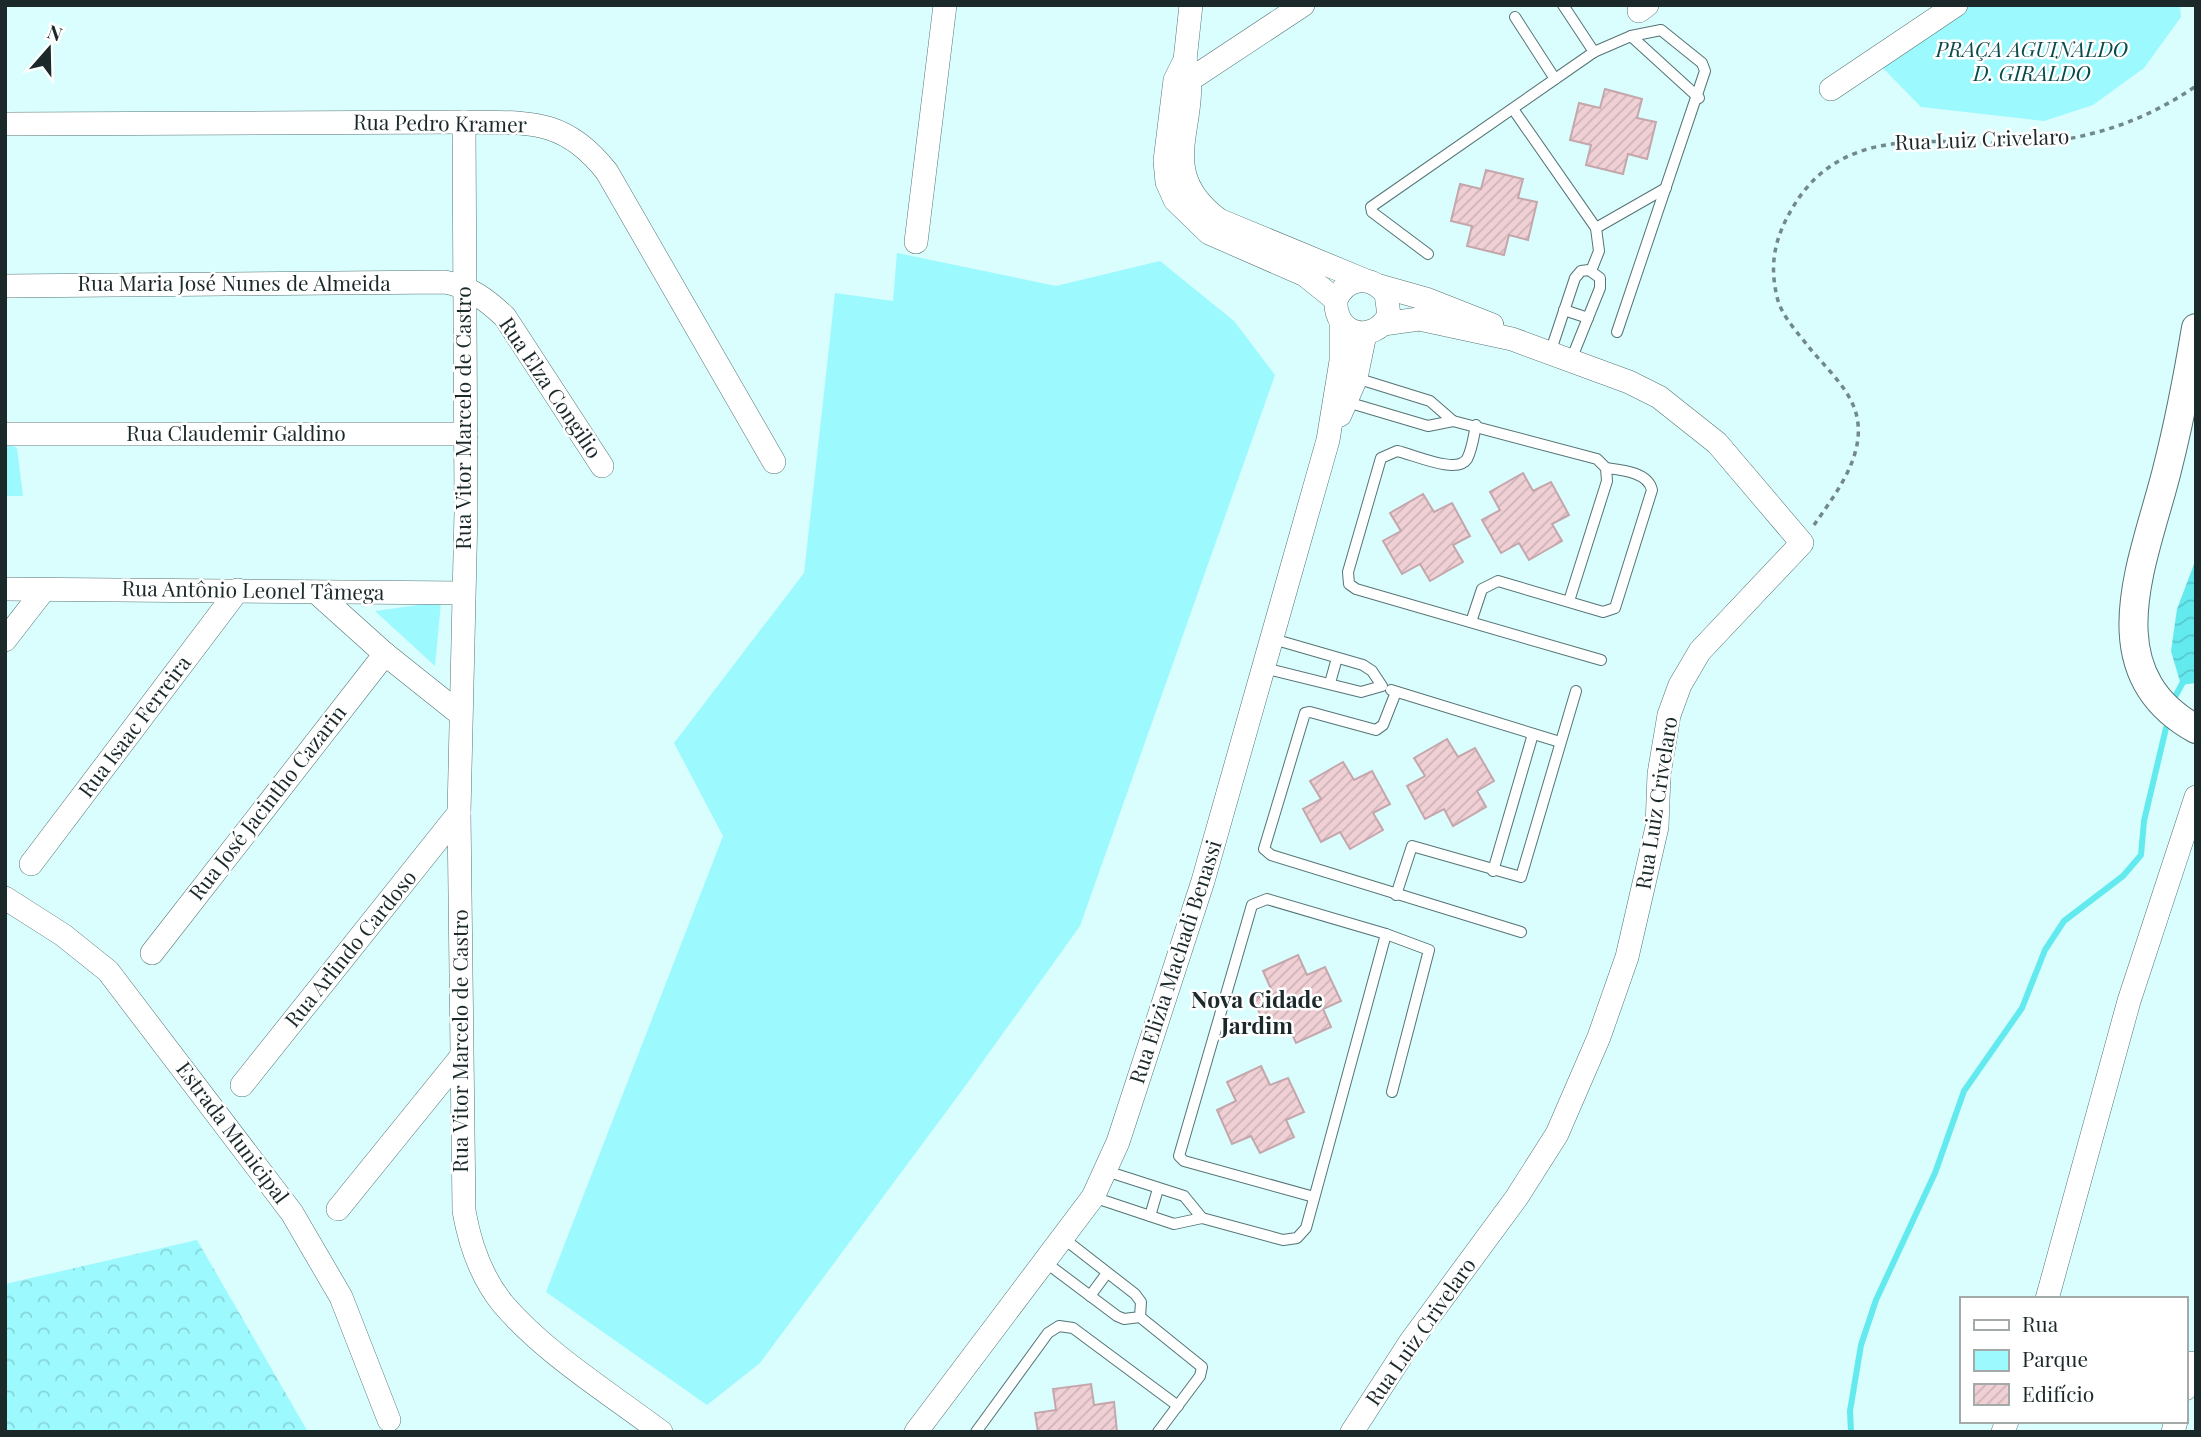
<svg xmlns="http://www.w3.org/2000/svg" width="2201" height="1437" viewBox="0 0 2201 1437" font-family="'Playfair Display',serif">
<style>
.green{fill:#9cf9fd}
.forest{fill:url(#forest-crowns)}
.water{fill:url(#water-waves)}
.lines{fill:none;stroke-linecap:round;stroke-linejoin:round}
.stream{stroke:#63eaef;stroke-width:6}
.building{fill:url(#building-hatch);stroke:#c4a6ab;stroke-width:2}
.service-casing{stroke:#557475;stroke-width:12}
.minor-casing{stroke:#557475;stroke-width:24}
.tertiary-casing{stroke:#557475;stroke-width:30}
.path{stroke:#72898a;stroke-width:3.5;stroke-dasharray:5 5;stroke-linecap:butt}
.service{stroke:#fff;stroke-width:10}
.minor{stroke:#fff;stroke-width:23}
.tertiary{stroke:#fff;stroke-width:28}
.labels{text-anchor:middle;stroke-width:5;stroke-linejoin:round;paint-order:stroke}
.park-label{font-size:21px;font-style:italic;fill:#0b4a4c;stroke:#fff}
.street-label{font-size:21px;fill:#1c292a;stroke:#fff}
.neighbourhood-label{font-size:23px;font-weight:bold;fill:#1c292a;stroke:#fff}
</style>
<defs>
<pattern id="forest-crowns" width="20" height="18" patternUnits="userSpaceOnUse" patternTransform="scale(1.75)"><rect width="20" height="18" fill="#9cf9fd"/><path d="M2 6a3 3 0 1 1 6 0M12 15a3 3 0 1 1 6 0" fill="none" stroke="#86d5d9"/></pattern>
<pattern id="water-waves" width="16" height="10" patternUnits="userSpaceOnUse" patternTransform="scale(1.75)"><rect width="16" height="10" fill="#63eaef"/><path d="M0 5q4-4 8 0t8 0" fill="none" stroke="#55c9cd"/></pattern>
<pattern id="building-hatch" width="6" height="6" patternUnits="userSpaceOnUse" patternTransform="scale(1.75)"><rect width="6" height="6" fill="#f0d0d5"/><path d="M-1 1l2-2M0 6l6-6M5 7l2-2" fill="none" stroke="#cdb3b7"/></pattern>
</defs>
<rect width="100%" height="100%" fill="#dafdfe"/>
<g class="green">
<path d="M1968,5H2180L2181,17L2144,68L2093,105L2044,121L1921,107L1881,66Z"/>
<path d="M897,253L1056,286L1160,261L1234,321L1275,375L1080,926L963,1089L760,1363L707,1405L546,1292L723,836L674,743L804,573L835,293L893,301Z"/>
<path d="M5,442L17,448L23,496H5Z"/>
<path d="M441,602L435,666L375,611Z"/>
</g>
<path class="forest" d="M197,1240L308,1432H5V1284Z"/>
<path class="water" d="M2196,559V683L2181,685L2171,651L2177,609Z"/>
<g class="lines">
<g class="stream">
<path d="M2175,697L2184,680"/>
<path d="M1851,1432L1850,1411L1861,1345L1876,1300L1935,1173L1964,1091L2022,1008L2045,950L2064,921L2123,876L2141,855L2144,821L2166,728"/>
</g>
</g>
<g class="building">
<path d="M1605,89L1642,99L1637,118L1656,122L1647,159L1628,154L1623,174L1586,165L1591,145L1570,140L1579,103L1600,108Z"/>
<path d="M1486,170L1523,179L1518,198L1537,202L1528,240L1509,235L1504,255L1467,246L1472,226L1451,221L1460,184L1481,189Z"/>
<path d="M1523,473L1533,491L1551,482L1569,515L1552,524L1562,541L1529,560L1519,543L1501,553L1482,520L1500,510L1490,492Z"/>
<path d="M1423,494L1434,512L1452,503L1470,536L1453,545L1463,562L1430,581L1420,564L1402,574L1383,541L1401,531L1390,513Z"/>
<path d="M1447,739L1458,757L1475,748L1494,781L1477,791L1486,807L1453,826L1444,809L1425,819L1407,786L1425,776L1414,758Z"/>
<path d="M1343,762L1354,780L1372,771L1390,804L1373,813L1383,830L1350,849L1340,832L1321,842L1303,809L1321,799L1310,781Z"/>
<path d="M1298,955L1307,975L1325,967L1341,1001L1323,1009L1331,1027L1296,1043L1288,1025L1269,1034L1253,999L1272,991L1263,971Z"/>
<path d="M1261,1066L1270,1085L1288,1078L1304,1112L1286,1120L1294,1137L1260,1153L1251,1136L1232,1144L1217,1110L1236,1101L1227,1082Z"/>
<path d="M1091,1384L1094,1405L1114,1402L1117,1432H1038L1035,1413L1056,1410L1053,1389Z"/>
</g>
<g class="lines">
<defs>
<g id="service">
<path d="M1563,5L1594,52"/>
<path d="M1515,17L1555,79"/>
<path d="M1631,36L1699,98"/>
<path d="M1513,109L1596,228L1599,251L1591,271"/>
<path d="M1596,228L1666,188"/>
<path d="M1428,254L1372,212L1371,207L1594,52L1631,36L1661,30L1702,63L1705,71L1617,332"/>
<path d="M1564,310L1588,318"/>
<path d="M1550,353L1575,278L1581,271L1589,270L1600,278V288L1571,360"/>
<path d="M1347,402L1428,426L1453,421L1430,401L1356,378"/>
<path d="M1453,421L1597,459L1606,468L1607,481L1569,601"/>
<path d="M1476,425C1474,435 1472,450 1467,459C1457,475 1413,454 1397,451L1381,458L1348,572L1349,584L1356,589L1601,660"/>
<path d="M1471,622L1482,589L1498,581L1603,612L1615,608L1652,490C1648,472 1622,470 1606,468"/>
<path d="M1264,668L1361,692L1382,686L1372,671L1363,665L1273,639"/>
<path d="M1330,683L1337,658"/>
<path d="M1391,690L1560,742"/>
<path d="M1396,692L1383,725L1376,730L1310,712L1305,713L1264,849L1271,855L1521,932"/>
<path d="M1493,871L1533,734"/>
<path d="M1396,895L1412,846L1521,877L1576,691"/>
<path d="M1093,1197L1174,1224L1202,1218L1184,1196L1106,1171"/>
<path d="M1314,1197L1184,1161L1179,1156L1252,905L1267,899L1386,934L1429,950L1392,1092"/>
<path d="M1150,1216L1158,1189"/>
<path d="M1202,1218L1283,1240L1297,1238L1306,1228L1386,934"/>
<path d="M1045,1262L1117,1316L1124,1319L1140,1317L1141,1302L1135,1294L1063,1238"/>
<path d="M1090,1296L1107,1273"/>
<path d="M1140,1317L1202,1367L1200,1376L1158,1432"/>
<path d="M976,1432L1048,1333L1059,1326L1073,1328L1178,1406"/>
</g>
<g id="minor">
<path d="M1191,5L1185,60L1175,80L1165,161L1167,182L1175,200L1209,233L1305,275L1336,300C1334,335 1373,345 1389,315L1386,294C1371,274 1346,277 1336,300"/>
<path d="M1639,11L1647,5"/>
<path d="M1185,60C1205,119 1149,168 1219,220L1364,280"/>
<path d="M1178,80L1191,79L1303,5"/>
<path d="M1831,89L1956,5"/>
<path d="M464,122L466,512L459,813L464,1211C470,1245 481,1277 503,1304C546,1354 608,1392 661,1432"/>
<path d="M5,124L464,122C528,123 564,117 607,172L774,462"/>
<path d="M916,242L945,5"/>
<path d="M5,286L445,282C470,287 487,300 505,317L602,466"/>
<path d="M1380,286L1426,299L1492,325"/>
<path d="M1340,415L1356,378L1365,334"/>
<path d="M5,434H466"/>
<path d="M5,589L463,593"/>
<path d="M316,592L385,654L459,713"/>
<path d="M5,640L43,591"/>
<path d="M31,864L238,590"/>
<path d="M5,898L63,935L108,971L292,1213L341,1297L389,1420"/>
<path d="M152,953L385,654"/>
<path d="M242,1085L459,813"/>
<path d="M338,1209L461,1057"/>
<path d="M2047,1299L2129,1001L2196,797"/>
<path d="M2185,1389L2192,1363"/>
<path d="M916,1432L1093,1197L1118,1142L1203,881L1328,440L1341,361V324"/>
<path d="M1352,1432L1411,1341L1517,1197L1557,1134L1599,1037L1627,957L1657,827L1659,774L1669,715L1680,685L1700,651L1802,543L1717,443L1659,397L1629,382L1512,339L1419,319L1383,324"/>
<path d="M2003,1432L2007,1421"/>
<path d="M2173,1432L2176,1421"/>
</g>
<path id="tertiary" d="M2196,328C2188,376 2179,423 2167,470C2145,559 2091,671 2196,729"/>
</defs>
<use href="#service" class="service-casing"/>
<use href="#minor" class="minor-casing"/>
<use href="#tertiary" class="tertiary-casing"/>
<path class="path" d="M1814,525C1836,493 1869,452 1855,410C1847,386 1823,365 1808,346C1797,332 1781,315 1777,297C1769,263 1775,237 1793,207C1851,110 1963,153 2055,141C2108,133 2152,116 2196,86"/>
<use href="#service" class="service"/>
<use href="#minor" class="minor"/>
<use href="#tertiary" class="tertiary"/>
</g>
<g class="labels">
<g class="park-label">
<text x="2032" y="57">PRAÇA AGUINALDO<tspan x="2032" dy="24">D. GIRALDO</tspan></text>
</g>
<g class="street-label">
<text transform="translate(440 124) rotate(1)" y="7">Rua Pedro Kramer</text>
<text transform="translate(1982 140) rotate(-2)" y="7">Rua Luiz Crivelaro</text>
<text x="234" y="291">Rua Maria José Nunes de Almeida</text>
<text transform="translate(550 388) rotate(56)" y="7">Rua Elza Congilio</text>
<text transform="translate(464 418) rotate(-90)" y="7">Rua Vitor Marcelo de Castro</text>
<text x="236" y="441">Rua Claudemir Galdino</text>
<text transform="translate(253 591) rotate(1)" y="7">Rua Antônio Leonel Tâmega</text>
<text transform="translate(135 727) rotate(-53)" y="7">Rua Isaac Ferreira</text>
<text transform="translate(268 803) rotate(-52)" y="7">Rua José Jacintho Cazarin</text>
<text transform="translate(1657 803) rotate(-81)" y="7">Rua Luiz Crivelaro</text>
<text transform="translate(351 949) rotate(-51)" y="7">Rua Arlindo Cardoso</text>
<text transform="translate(1176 962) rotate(-72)" y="7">Rua Elizia Machadi Benassi</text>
<text transform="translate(461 1041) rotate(-90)" y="7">Rua Vitor Marcelo de Castro</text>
<text transform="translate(232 1133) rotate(53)" y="7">Estrada Municipal</text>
<text transform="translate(1421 1332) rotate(-55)" y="7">Rua Luiz Crivelaro</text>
</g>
<g class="neighbourhood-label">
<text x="1257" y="1008">Nova Cidade<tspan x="1257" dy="26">Jardim</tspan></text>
</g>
</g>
<rect width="2201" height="1437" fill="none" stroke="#1c292a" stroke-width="14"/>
<rect x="1960" y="1297" width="228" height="126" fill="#ffffff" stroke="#a4a9aa" stroke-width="2"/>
<rect x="1974" y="1320" width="35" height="10" fill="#ffffff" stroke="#a4a9aa" stroke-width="2"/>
<text x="2022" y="1332" font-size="21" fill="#1c292a">Rua</text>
<rect x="1974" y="1350" width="35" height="21" fill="#9cf9fd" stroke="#a4a9aa" stroke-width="2"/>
<text x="2022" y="1367" font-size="21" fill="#1c292a">Parque</text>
<rect x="1974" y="1384" width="35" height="21" fill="url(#building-hatch)" stroke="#a4a9aa" stroke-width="2"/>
<text x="2022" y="1402" font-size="21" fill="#1c292a">Edifício</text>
<g transform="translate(49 49) rotate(20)" stroke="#ffffff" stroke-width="5" paint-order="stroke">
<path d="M0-5L12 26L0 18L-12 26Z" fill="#1c292a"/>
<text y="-10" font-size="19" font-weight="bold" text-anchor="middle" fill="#1c292a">N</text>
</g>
</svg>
